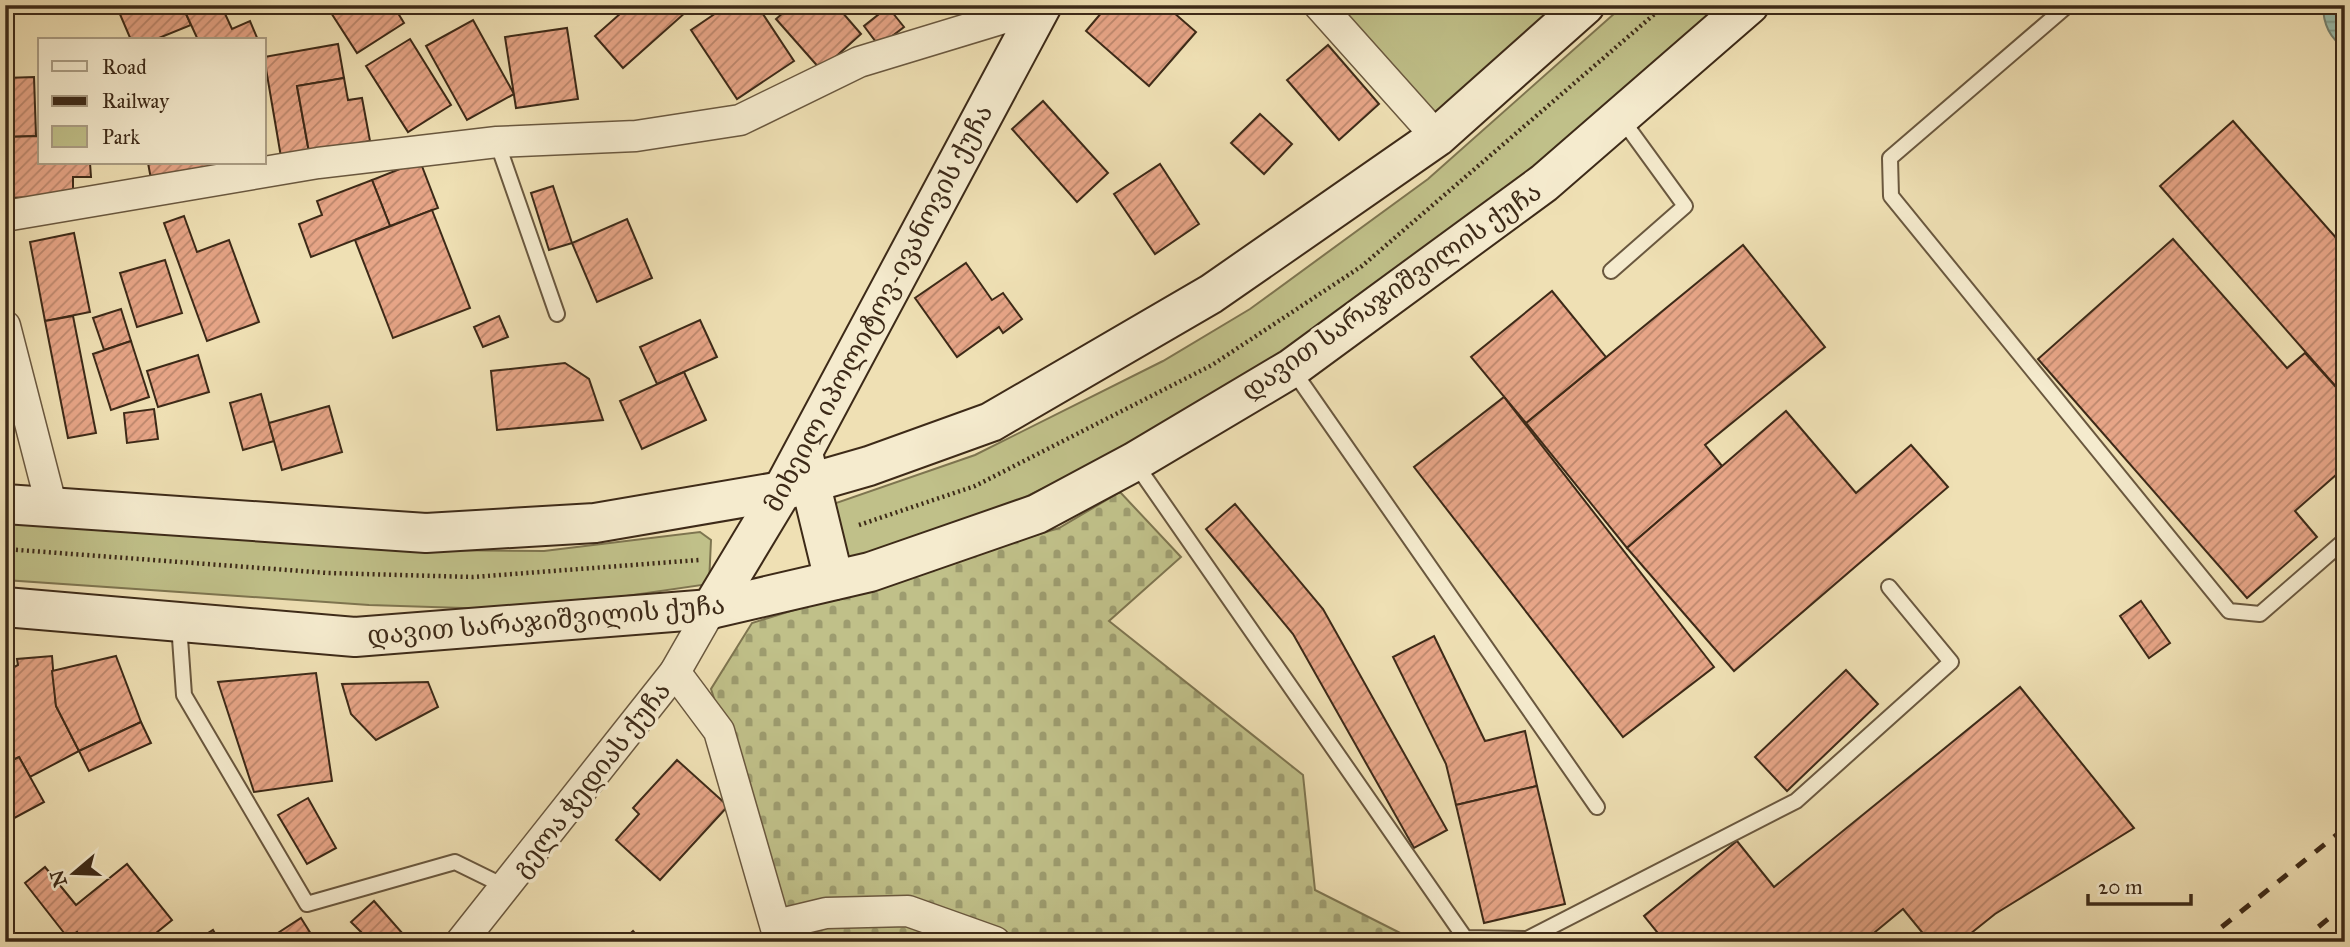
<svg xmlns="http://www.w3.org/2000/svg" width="2350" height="947" viewBox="0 0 2350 947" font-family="'IM FELL Great Primer','Noto Serif Georgian',serif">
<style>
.green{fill:#c0c089;stroke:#7e7550;stroke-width:2}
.cemetery{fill:url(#cemetery-stones);stroke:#7e7550;stroke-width:2}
.water{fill:url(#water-rules);stroke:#758271;stroke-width:2}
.building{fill:url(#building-hatch);stroke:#3d2a18;stroke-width:2}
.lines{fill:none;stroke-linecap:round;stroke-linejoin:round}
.lane-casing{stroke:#6a583f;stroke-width:18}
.street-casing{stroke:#6a583f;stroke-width:33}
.secondary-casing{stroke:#3d2a18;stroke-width:42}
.path{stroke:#3d2a18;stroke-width:4.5;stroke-dasharray:2 3.5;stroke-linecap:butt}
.lane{stroke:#f5ebce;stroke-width:14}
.street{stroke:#f5ebce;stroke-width:30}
.secondary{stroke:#f5ebce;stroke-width:38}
.rail{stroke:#3d2a18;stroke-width:5;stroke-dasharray:12 12;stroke-linecap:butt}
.labels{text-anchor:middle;stroke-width:7;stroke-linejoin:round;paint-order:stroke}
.street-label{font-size:26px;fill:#3d2a18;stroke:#f5ebce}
</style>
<defs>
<pattern id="cemetery-stones" width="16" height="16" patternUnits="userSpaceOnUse" patternTransform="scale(1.75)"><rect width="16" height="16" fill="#c0c089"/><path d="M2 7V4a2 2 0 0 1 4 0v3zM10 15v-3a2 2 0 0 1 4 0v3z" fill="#9d9c6f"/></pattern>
<pattern id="water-rules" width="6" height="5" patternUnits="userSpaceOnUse" patternTransform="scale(1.75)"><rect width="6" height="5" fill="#9abdac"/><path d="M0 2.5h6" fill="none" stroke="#7f9a8b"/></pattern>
<pattern id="building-hatch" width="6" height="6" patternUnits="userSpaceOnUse" patternTransform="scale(1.75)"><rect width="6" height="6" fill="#e7a587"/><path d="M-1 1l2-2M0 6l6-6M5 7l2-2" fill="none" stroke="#bc876d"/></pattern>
</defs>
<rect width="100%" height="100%" fill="#efe0b4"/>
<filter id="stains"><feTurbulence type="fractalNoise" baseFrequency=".00286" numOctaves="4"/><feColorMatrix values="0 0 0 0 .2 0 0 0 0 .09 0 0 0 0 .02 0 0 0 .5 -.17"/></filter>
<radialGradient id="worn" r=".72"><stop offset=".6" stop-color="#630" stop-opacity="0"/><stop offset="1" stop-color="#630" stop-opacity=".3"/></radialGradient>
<g class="green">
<path d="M1335,5H1559L1435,115Z"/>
<path d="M1624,5H1721L1473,219L1352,310L1163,429L985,517L855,560L840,558L828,514L836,503L975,455L1163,361L1250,309L1428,179Z"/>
<path d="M5,518L435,550L544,551L700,532L711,540L709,584L530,610L369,605L5,580Z"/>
</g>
<path class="cemetery" d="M1120,492L1181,557L1109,621L1303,775L1315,890L1418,942H793L711,689L752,623L1059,528Z"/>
<path class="water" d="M2323,5H2345V48C2329,38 2323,24 2323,5Z"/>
<g class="building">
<path d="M116,5H182L191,25L154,40H131Z"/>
<path d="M182,5H221L232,29L250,21L258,40H198Z"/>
<path d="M326,5H393L404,23L357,53Z"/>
<path d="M630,5H680L686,12L623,68L595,36Z"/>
<path d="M728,5H757L794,61L737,99L691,30Z"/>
<path d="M792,5H836L861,34L821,70L776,19Z"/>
<path d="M1108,5H1165L1196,32L1149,86L1086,31Z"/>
<path d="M888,7L904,27L879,46L864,26Z"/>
<path d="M473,20L514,94L467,120L426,46Z"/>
<path d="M567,28L578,99L516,108L505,37Z"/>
<path d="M410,39L451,105L408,132L366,66Z"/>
<path d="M338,44L344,78L297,86L309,152L281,157L264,57Z"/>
<path d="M1328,45L1379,104L1339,140L1287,80Z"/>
<path d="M34,77L36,136L5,137V78Z"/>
<path d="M344,78L348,100L362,98L370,141L309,152L297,86Z"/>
<path d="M1043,101L1108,173L1077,202L1012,129Z"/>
<path d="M1260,114L1292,144L1264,174L1231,143Z"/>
<path d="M2233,121L2345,248V397L2160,186Z"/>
<path d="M40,136V163H90L91,177H73V196L5,198V137Z"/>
<path d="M420,161L438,208L390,226L372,180Z"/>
<path d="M148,163H232L151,179Z"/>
<path d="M1160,164L1199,224L1155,254L1114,194Z"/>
<path d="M372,180L390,226L311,257L299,224L322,215L317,201Z"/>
<path d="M553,186L572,243L549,250L531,193Z"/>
<path d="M432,210L470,308L393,338L355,240Z"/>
<path d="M184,216L197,252L229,240L259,322L207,341L164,223Z"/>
<path d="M627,219L652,278L597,302L572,243Z"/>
<path d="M74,233L90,312L45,321L30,242Z"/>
<path d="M2173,239L2287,368L2305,353L2345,397V467L2295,511L2317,537L2247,598L2038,359Z"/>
<path d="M1743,245L1825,347L1705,445L1722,466L1627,548L1526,423Z"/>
<path d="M165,260L182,313L137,327L120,273Z"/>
<path d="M966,263L992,300L1003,293L1022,319L1003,333L999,327L957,357L915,298Z"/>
<path d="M1552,291L1606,357L1526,423L1471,357Z"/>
<path d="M121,309L131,341L104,350L93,318Z"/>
<path d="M73,316L96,433L68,438L45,321Z"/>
<path d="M499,316L508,337L483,347L474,327Z"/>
<path d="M700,320L717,357L657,384L640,347Z"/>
<path d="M131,341L149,397L111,410L93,354Z"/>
<path d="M198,355L209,392L158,407L147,371Z"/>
<path d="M565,363L589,379L603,420L497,430L491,371Z"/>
<path d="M684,372L706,420L642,449L620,401Z"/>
<path d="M261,394L274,441L243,450L230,403Z"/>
<path d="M1504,397L1714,667L1623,737L1414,467Z"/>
<path d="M329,406L342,452L282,470L269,423Z"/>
<path d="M154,409L158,439L127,443L124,413Z"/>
<path d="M1786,411L1856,493L1911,445L1948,487L1734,671L1627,548Z"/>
<path d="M1235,504L1323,609L1447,830L1414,848L1293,634L1206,529Z"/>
<path d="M2141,601L2170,643L2149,658L2120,616Z"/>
<path d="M1434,636L1485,741L1525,731L1537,786L1456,805L1446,764L1393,657Z"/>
<path d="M52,656L56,706L79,751L30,777L19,757L5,764V672L18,665L17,659Z"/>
<path d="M116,656L141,722L79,751L56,706L52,671Z"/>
<path d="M1846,670L1878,704L1787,791L1755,757Z"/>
<path d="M316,673L332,781L254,792L218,682Z"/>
<path d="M428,682L438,707L376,740L351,714L342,684Z"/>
<path d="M2020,687L2134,828L1995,914L1960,942H1930L1903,909L1863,942H1665L1644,916L1737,841L1774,887Z"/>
<path d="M141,722L151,743L89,771L79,751Z"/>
<path d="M19,757L44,802L5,823V764Z"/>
<path d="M677,760L728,806L660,880L616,840L639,814L633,808Z"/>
<path d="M1537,786L1565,904L1484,923L1456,805Z"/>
<path d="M308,798L336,848L307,864L278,815Z"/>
<path d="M127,864L172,920L145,942H82L77,932L68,938L25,883L45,867L76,905Z"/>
<path d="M374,901L410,942H350L361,932L351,922Z"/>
<path d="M301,918L316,942H268L267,940Z"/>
<path d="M213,930L220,942H194Z"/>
<path d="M633,931L642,942H621Z"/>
</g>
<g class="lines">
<defs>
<g id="lane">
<path d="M2068,5L1890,158L1891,196L2229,611L2260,614L2345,540"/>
<path d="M497,142L557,314"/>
<path d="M1611,271L1685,206L1621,118"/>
<path d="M1292,369L1597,807"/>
<path d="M1135,463L1465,938L1527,939L1796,801L1951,662L1889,587"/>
<path d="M179,624L184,695L307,904L455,862L506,887"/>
</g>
<g id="street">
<path d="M1319,5L1437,137"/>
<path d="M5,216L318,163L497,142L636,136L740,120L859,62L1040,7"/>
<path d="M5,326L52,508"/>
<path d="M675,672L719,731L780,942"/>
<path d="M776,925L826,913L908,911L995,942"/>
<path d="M461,942L675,672L711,609"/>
</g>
<g id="secondary">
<path d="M804,457L834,580"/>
<path d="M5,504L426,533L595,523L782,491L869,466L991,422L1211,294L1437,137L1585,5"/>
<path d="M5,607L355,637L711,609L870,572L1037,514L1134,462L1292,368L1544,183L1749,5"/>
<path d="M711,609L782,491L1042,5"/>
</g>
</defs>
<use href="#lane" class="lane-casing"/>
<use href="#street" class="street-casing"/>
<use href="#secondary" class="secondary-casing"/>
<g class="path">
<path d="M859,525L975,486L1212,365L1362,266L1665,5"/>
<path d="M5,549L328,573L473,577L699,560"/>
</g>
<use href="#lane" class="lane"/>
<use href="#street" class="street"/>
<use href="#secondary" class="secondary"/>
<g class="rail">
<path d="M2203,942L2345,828"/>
<path d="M2300,942L2345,905"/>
<path d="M2337,942L2345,936"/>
</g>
</g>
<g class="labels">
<g class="street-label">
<text transform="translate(1391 291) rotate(-35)" y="9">დავით სარაჯიშვილის ქუჩა</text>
<text transform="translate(878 308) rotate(-62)" y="9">მიხეილ იპოლიტოვ-ივანოვის ქუჩა</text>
<text transform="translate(546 620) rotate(-5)" y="9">დავით სარაჯიშვილის ქუჩა</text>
<text transform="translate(591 779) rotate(-52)" y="9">გელა ჭედიას ქუჩა</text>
</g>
</g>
<rect width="2350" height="947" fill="none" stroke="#efe0b4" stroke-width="28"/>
<rect x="7" y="7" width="2336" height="933" fill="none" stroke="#3d2a18" stroke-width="3.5"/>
<rect x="14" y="14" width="2322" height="919" fill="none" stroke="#3d2a18" stroke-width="2"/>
<rect x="38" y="38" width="228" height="126" fill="#f5ebce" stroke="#ab9e85" stroke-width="2"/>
<rect x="52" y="61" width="35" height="10" fill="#f5ebce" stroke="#ab9e85" stroke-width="2"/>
<text x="102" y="74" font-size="21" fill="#3d2a18">Road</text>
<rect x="52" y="96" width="35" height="10" fill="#3d2a18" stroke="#ab9e85" stroke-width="2"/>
<text x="102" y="108" font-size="21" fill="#3d2a18">Railway</text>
<rect x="52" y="126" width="35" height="21" fill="#c0c089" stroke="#ab9e85" stroke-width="2"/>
<text x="102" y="144" font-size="21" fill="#3d2a18">Park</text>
<g transform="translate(74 873) rotate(251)" stroke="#f5ebce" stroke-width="5" paint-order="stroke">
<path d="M0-5L12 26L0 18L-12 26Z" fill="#3d2a18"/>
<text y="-10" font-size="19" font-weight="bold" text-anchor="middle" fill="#3d2a18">N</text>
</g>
<path d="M2088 894v10h103v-10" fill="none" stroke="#3d2a18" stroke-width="3.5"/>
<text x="2098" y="894" font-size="21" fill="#3d2a18" stroke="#f5ebce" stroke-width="5" paint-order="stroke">20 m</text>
<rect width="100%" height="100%" filter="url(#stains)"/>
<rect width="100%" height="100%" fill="url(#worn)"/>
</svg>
